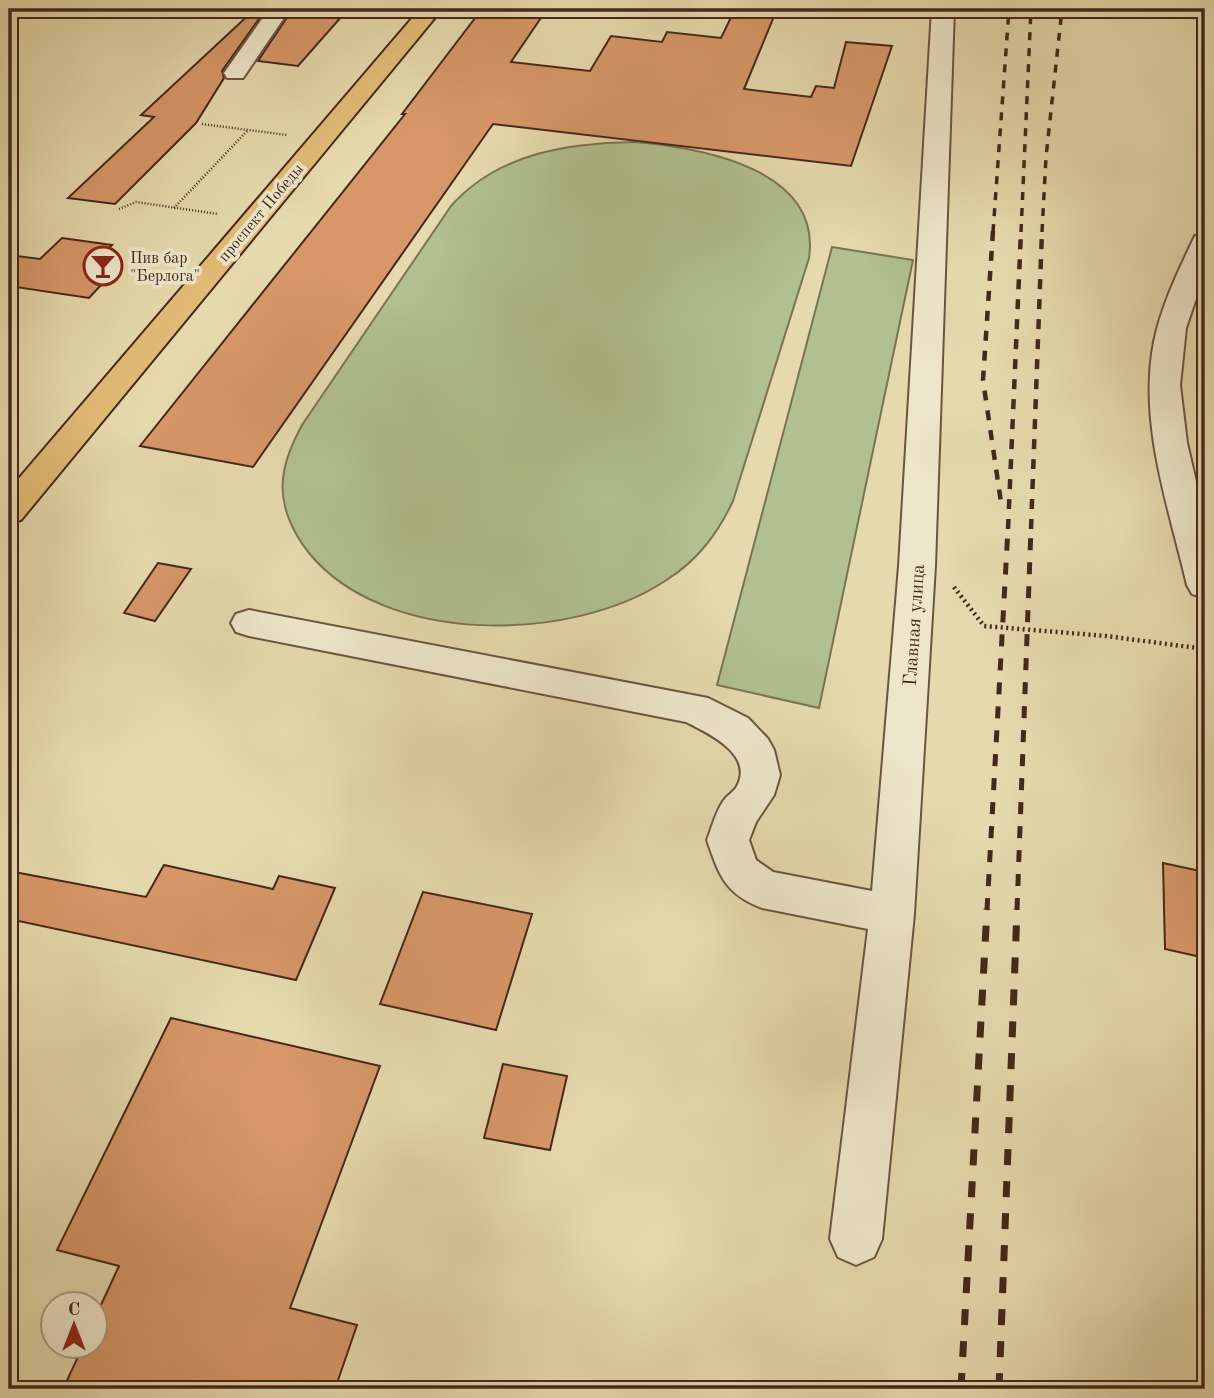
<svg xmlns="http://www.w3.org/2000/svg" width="1214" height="1398" viewBox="0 0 1214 1398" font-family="'Old Standard TT',serif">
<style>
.green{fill:#b0c08e;stroke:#7a7454;stroke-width:2}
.building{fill:#d79768;stroke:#45281b;stroke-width:2}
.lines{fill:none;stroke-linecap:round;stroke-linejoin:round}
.minor-casing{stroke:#6d5440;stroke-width:4}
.major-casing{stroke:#45281b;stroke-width:4}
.path-far1{stroke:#45281b;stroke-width:2.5;stroke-dasharray:1 2;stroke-linecap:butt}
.path{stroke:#45281b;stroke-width:4.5;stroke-dasharray:2 3.5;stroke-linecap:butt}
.minor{fill:#eee6ca;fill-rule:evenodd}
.major{fill:#e2bc76;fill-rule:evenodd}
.rail-far3{stroke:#45281b;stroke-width:3.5;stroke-dasharray:8 8;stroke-linecap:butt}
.rail-far2{stroke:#45281b;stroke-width:4.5;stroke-dasharray:10 10;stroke-linecap:butt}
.rail-far1{stroke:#45281b;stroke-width:5;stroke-dasharray:12 12;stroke-linecap:butt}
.rail{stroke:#45281b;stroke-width:7;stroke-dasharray:16 16;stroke-linecap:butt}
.labels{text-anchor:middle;stroke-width:7;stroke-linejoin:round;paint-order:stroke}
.far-street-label{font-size:16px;fill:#45281b;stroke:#eee6ca}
.far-poi-label{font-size:16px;fill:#45281b;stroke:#eee6ca;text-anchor:start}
.street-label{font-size:19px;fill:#45281b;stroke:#eee6ca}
</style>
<rect width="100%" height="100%" fill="#e5d9ad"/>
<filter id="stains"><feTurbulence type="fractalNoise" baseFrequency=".00286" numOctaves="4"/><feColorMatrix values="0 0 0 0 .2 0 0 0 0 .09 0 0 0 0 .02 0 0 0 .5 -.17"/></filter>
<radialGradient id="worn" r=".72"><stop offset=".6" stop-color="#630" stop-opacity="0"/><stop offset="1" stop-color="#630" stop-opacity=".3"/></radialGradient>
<g class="green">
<path d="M636,142C702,148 822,169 809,258L733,501C717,535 697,561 665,581C571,643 385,646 309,553C293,533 280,506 283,479C285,459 293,442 302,425L451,206C498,153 568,143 636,142Z"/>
<path d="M832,247L913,260L819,708L717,685Z"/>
</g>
<g class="building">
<path d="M255,9H266L222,71L224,78L196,123L115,204L68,198L154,117L141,115Z"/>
<path d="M482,9H547L511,62L590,71L611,36L662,42L667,32L721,38L735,9H777L744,89L811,97L816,86L834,88L846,42L892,46L851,166L493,124L253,467L140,446L405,114H402Z"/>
<path d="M292,10L342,16L298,66L258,61Z"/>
<path d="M62,238L112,245L95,263L118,267L89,298L9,286V255L40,259Z"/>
<path d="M158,563L191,569L155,621L124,613Z"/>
<path d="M1163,863L1205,872V958L1165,949Z"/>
<path d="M164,865L273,889L279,876L335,888L296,980L9,919V871L146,897Z"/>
<path d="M423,892L532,914L496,1030L380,1004Z"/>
<path d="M171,1018L380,1066L290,1308L357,1325L335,1389H63L83,1346H94V1320L119,1266L57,1250Z"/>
<path d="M503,1064L567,1076L550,1150L484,1138Z"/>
</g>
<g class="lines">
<defs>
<g id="minor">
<path d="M269,9H290L243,78H227L224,73Z"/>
<path d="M932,9H954L935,566L914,914L882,1239L874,1257L856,1265L838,1257L830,1239L868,929L762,908C725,894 719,875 707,840C712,827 716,811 724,800C728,795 733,792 736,788C756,755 708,733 686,722L249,636L236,632L231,623L236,614L249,610L708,698L748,718L768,739L774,750L780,775L774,795L756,822L749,840L756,860L773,872L872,891L899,566Z"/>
<path d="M1205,234V272L1186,328L1180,385L1187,443L1205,520V598L1192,594L1187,585C1169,508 1138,423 1154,342C1161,307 1177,274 1192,242L1195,236Z"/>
</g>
<path id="major" d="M420,9H442L21,520L9,523V490Z"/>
</defs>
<use href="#minor" class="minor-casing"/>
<use href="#major" class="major-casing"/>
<g class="path-far1">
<path d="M202,124L287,135"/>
<path d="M174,208L248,130"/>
<path d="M119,209L136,202L218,214"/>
</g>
<path class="path" d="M954,587L984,626L1106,636L1205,649"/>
<use href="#minor" class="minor"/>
<use href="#major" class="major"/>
<g class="rail-far3">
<path d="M993,232L1009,9"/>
<path d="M1021,232L1031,9"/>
<path d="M1042,232L1046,157L1062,9"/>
</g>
<g class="rail-far2">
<path d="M993,231L983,380L1002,509"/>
<path d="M1008,529L1021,231"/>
<path d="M1031,529L1042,231"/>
</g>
<g class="rail-far1">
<path d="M987,910L1008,528"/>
<path d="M1017,910L1031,528"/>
</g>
<g class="rail">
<path d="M961,1389L987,909"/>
<path d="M999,1389L1017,909"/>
</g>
</g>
<defs>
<symbol id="bar-ring" viewBox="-11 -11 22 22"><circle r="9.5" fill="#eee6ca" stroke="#8f2418" stroke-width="1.5"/><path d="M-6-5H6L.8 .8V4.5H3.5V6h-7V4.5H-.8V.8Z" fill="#8f2418"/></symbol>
</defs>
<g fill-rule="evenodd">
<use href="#bar-ring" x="81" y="244" width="44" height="44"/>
</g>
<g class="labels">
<g class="far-street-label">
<text transform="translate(260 212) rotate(-50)" y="6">проспект Победы</text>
</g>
<g class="far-poi-label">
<text x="130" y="263">Пив бар<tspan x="130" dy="18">"Берлога"</tspan></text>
</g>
<g class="street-label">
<text transform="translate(913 625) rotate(-86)" y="7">Главная улица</text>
</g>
</g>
<rect width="1214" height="1398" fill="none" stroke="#e5d9ad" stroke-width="35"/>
<rect x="10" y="10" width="1193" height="1377" fill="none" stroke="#45281b" stroke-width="3.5"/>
<rect x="18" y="18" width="1179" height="1363" fill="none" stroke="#45281b" stroke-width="2"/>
<g transform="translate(74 1325)"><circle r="33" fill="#eee6ca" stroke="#aa9a84" stroke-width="2"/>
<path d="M0-5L12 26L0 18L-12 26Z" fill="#8f2418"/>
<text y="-10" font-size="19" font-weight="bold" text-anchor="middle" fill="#45281b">С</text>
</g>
<rect width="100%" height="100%" filter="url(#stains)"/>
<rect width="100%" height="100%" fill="url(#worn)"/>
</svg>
